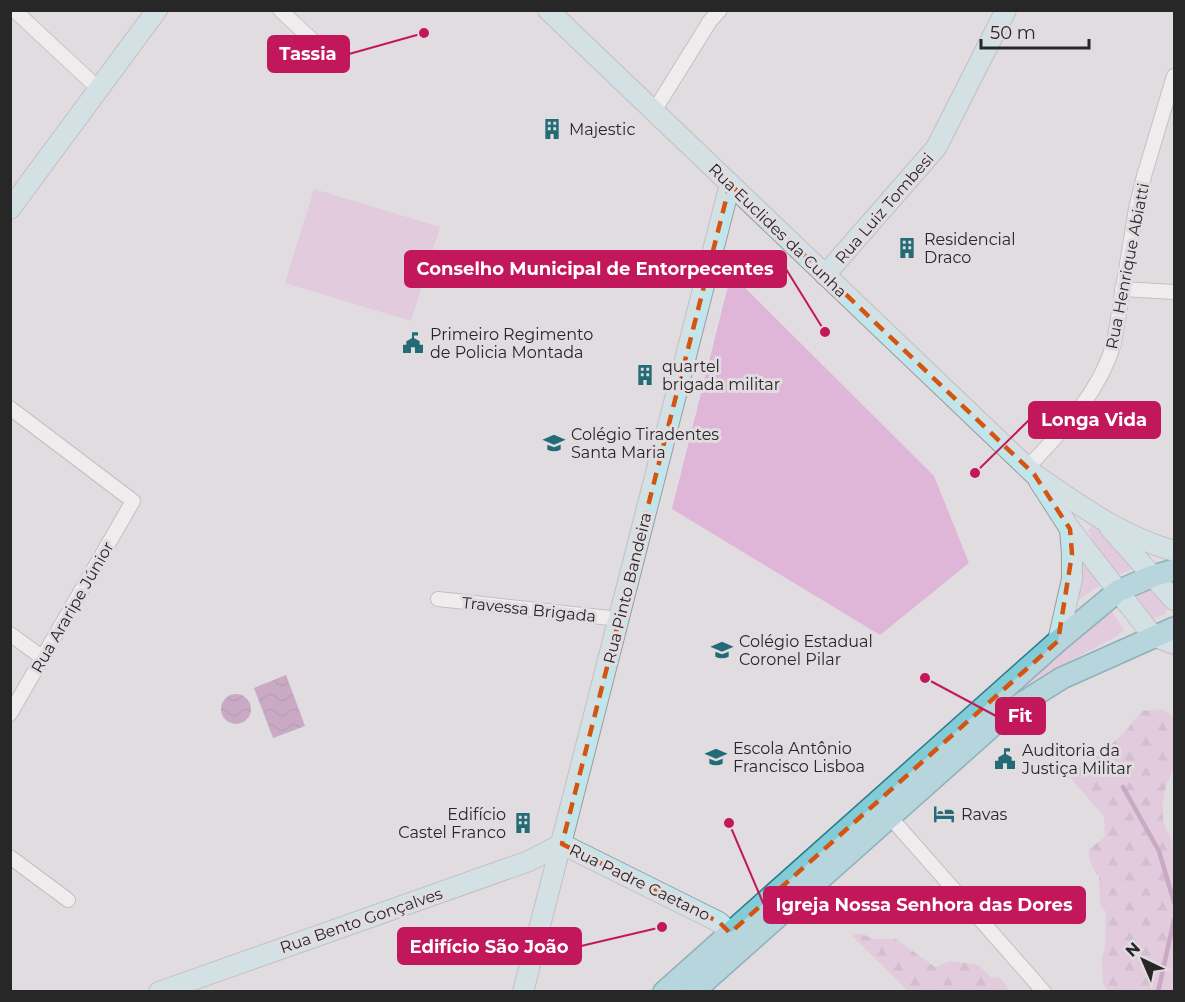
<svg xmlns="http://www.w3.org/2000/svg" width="1185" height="1002" viewBox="0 0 1185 1002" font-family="Montserrat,sans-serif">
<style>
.green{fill:#dfb5d8}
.forest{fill:url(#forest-firs)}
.water{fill:url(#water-waves)}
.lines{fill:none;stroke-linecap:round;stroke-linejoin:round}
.stream{stroke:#ab6ba2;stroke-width:4.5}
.street-casing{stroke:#9e9a9e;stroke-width:16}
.secondary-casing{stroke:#9e9a9e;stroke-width:22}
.primary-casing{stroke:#2b7c89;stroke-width:24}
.street{stroke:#fff;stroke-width:14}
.secondary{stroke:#c0e6eb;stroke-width:20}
.primary{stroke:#81ccd7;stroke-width:21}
.marked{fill:none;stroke:#d5540f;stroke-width:4.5;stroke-dasharray:12 8;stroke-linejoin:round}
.labels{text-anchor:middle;stroke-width:6;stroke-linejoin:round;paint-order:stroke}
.poi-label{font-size:16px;fill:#282728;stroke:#e1dce0;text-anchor:start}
.street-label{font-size:16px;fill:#282728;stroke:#e1dce0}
.leader{fill:none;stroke:#c2185b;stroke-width:2}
.callout-dot{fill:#c2185b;stroke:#e1dce0;stroke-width:2}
.callout{fill:#c2185b;stroke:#c2185b;stroke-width:2}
.callout-label{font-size:18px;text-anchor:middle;font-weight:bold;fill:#fff}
</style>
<defs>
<pattern id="forest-firs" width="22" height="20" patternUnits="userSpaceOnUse" patternTransform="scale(1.5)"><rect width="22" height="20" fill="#dfb5d8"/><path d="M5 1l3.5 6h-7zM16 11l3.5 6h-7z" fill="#bf9cb9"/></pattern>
<pattern id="water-waves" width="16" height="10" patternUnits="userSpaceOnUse" patternTransform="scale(1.5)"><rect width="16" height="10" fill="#ab6ba2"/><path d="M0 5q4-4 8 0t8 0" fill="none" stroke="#8b5884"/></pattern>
</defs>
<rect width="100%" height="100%" fill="#e1dce0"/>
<g class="green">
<path d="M314,189L440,227L411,321L285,283Z"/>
<path d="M731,274L934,476L969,563L880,635L672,509Z"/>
<path d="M1094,526L1137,566L1115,577L1088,531L1091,527Z"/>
<path d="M1078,551L1100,585L1072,604Z"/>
<path d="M1154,586L1168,607L1164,615L1151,619L1136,601C1139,591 1145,589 1154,586Z"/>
<path d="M1111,610L1124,630L1117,636L1049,672L1027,688L946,758L1047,662Z"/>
</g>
<g class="forest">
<path d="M1162,709L1174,718V769C1165,780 1159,812 1165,826C1167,832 1171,838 1174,844V991H1108L1103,985L1102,957L1105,947L1106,912L1100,904L1099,876C1091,867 1089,861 1089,849L1105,837L1104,816L1066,773L1067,763L1087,766L1124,733L1142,711Z"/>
<path d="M859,933L874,939H896L935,967L950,961L978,965L991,977L1000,978L1010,991H908L852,936Z"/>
</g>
<g class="water">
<path d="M286,675L305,726L273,738L254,688Z"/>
<circle cx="236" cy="709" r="15"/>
</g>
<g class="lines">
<g class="stream">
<path d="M1123,787L1159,851L1174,902"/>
<path d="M1158,992L1174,920"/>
</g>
<defs>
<g id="street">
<path d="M14,10L100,90"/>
<path d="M280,10L334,60"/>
<path d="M654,111L710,21L720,10"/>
<path d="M1122,289L1174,292"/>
<path d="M10,408L133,501L10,714"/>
<path d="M1027,468C1063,430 1099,394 1114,343L1136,209L1144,176L1174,76"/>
<path d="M438,599L619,619"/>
<path d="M10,634L43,658"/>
<path d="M890,817L1044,992"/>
<path d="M10,857L68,900"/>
</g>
<g id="secondary">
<path d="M548,10L1034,474C1079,505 1121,536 1174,551"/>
<path d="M10,209L157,10"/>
<path d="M825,275L936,148L1006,10"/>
<path d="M1039,481L1070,529L1153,636L1174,644"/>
<path d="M1110,528L1174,600"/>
<path d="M1058,641L1072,579V554L1070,529"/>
<path d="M562,844L719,922L741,944"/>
<path d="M159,992L529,861L562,844"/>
<path d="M523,992L730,184"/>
</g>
<g id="primary">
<path d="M664,992L1058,641L1118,591L1153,576L1174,570"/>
<path d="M693,992L1008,712L1062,678L1174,628"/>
</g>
</defs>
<use href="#street" class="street-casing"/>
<use href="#secondary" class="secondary-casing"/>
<use href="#primary" class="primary-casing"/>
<use href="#street" class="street"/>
<use href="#secondary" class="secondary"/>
<use href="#primary" class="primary"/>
</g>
<path d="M0 0H1185V1002H0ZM730,184L1034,474L1070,529L1072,554L1058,641L730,933L719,922L562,844Z" fill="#e1dce0" fill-opacity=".55" fill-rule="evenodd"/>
<path class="marked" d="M730,184L1034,474L1070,529L1072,554L1058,641L730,933L719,922L562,844Z"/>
<defs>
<symbol id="building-bare" viewBox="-9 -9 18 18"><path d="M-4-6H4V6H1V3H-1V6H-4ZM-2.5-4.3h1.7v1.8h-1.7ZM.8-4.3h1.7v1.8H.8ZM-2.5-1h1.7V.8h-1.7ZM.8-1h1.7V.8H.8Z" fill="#236c77" stroke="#e1dce0" stroke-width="2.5" paint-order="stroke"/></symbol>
<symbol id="civic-bare" viewBox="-9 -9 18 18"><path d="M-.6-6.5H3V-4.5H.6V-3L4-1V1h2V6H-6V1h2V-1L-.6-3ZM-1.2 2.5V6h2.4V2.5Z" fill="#236c77" stroke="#e1dce0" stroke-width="2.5" paint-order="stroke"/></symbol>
<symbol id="school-bare" viewBox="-9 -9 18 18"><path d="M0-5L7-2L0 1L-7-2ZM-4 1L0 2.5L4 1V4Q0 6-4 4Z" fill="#236c77" stroke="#e1dce0" stroke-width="2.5" paint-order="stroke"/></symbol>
<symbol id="hotel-bare" viewBox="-9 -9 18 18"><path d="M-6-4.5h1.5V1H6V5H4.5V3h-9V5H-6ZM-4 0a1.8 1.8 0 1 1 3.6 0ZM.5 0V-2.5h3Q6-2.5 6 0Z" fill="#236c77" stroke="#e1dce0" stroke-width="2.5" paint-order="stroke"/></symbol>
</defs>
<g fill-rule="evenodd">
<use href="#building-bare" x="537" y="114" width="30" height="30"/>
<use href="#building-bare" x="892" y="233" width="30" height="30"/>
<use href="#civic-bare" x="398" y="328" width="30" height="30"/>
<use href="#building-bare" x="630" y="360" width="30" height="30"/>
<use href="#school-bare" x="539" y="428" width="30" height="30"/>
<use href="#school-bare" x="707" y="635" width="30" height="30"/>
<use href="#school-bare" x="701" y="742" width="30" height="30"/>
<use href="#civic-bare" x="990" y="744" width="30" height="30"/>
<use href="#hotel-bare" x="929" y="799" width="30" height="30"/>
<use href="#building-bare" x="508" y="808" width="30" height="30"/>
</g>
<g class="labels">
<g class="poi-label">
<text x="569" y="135">Majestic</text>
<text x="924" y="245">Residencial<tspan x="924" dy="18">Draco</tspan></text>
<text x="430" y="340">Primeiro Regimento<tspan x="430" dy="18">de Policia Montada</tspan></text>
<text x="662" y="372">quartel<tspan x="662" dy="18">brigada militar</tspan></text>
<text x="571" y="440">Colégio Tiradentes<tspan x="571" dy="18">Santa Maria</tspan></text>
<text x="739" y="647">Colégio Estadual<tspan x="739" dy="18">Coronel Pilar</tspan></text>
<text x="733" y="754">Escola Antônio<tspan x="733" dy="18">Francisco Lisboa</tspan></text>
<text x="1022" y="756">Auditoria da<tspan x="1022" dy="18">Justiça Militar</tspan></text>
<text x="506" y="820" text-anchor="end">Edifício<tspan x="506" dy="18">Castel Franco</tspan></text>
<text x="961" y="820">Ravas</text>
</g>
<g class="street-label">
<text transform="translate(884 208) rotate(-49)" y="6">Rua Luiz Tombesi</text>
<text transform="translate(778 230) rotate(44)" y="6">Rua Euclides da Cunha</text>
<text transform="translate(1127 266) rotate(-79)" y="6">Rua Henrique Abiatti</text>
<text transform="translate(627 588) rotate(-76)" y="6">Rua Pinto Bandeira</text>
<text transform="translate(72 607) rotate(-60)" y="6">Rua Araripe Júnior</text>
<text transform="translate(529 609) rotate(6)" y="6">Travessa Brigada</text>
<text transform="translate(640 882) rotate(26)" y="6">Rua Padre Caetano</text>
<text transform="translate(361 920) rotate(-19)" y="6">Rua Bento Gonçalves</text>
</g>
</g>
<path class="leader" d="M424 33L349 54M825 332L786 269M975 473L1029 420M925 678L996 716M729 823L764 905M662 927L581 946"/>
<g class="callout-dot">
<circle cx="424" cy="33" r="6"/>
<circle cx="825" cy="332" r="6"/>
<circle cx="975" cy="473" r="6"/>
<circle cx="925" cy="678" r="6"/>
<circle cx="729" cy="823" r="6"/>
<circle cx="662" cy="927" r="6"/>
</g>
<g class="callout">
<rect x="268" y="36" width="81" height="36" rx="6"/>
<rect x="405" y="251" width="381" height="36" rx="6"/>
<rect x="1029" y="402" width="131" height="36" rx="6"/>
<rect x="996" y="698" width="49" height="36" rx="6"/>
<rect x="764" y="887" width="321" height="36" rx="6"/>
<rect x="398" y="928" width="183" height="36" rx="6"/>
</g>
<g class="callout-label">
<text x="308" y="60">Tassia</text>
<text x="595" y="275">Conselho Municipal de Entorpecentes</text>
<text x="1094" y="426">Longa Vida</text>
<text x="1020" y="722">Fit</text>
<text x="924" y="911">Igreja Nossa Senhora das Dores</text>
<text x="489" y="953">Edifício São João</text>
</g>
<rect width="1185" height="1002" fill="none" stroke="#282728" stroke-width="24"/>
<g transform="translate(1143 960) rotate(316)" stroke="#e1dce0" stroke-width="4.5" paint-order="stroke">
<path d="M0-4.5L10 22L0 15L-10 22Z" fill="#282728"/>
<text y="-9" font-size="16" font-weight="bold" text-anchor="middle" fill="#282728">N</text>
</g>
<path d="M981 39v9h108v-9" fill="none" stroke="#282728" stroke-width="3"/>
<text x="990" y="39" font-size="18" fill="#282728" stroke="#e1dce0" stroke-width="4.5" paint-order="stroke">50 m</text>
</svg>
